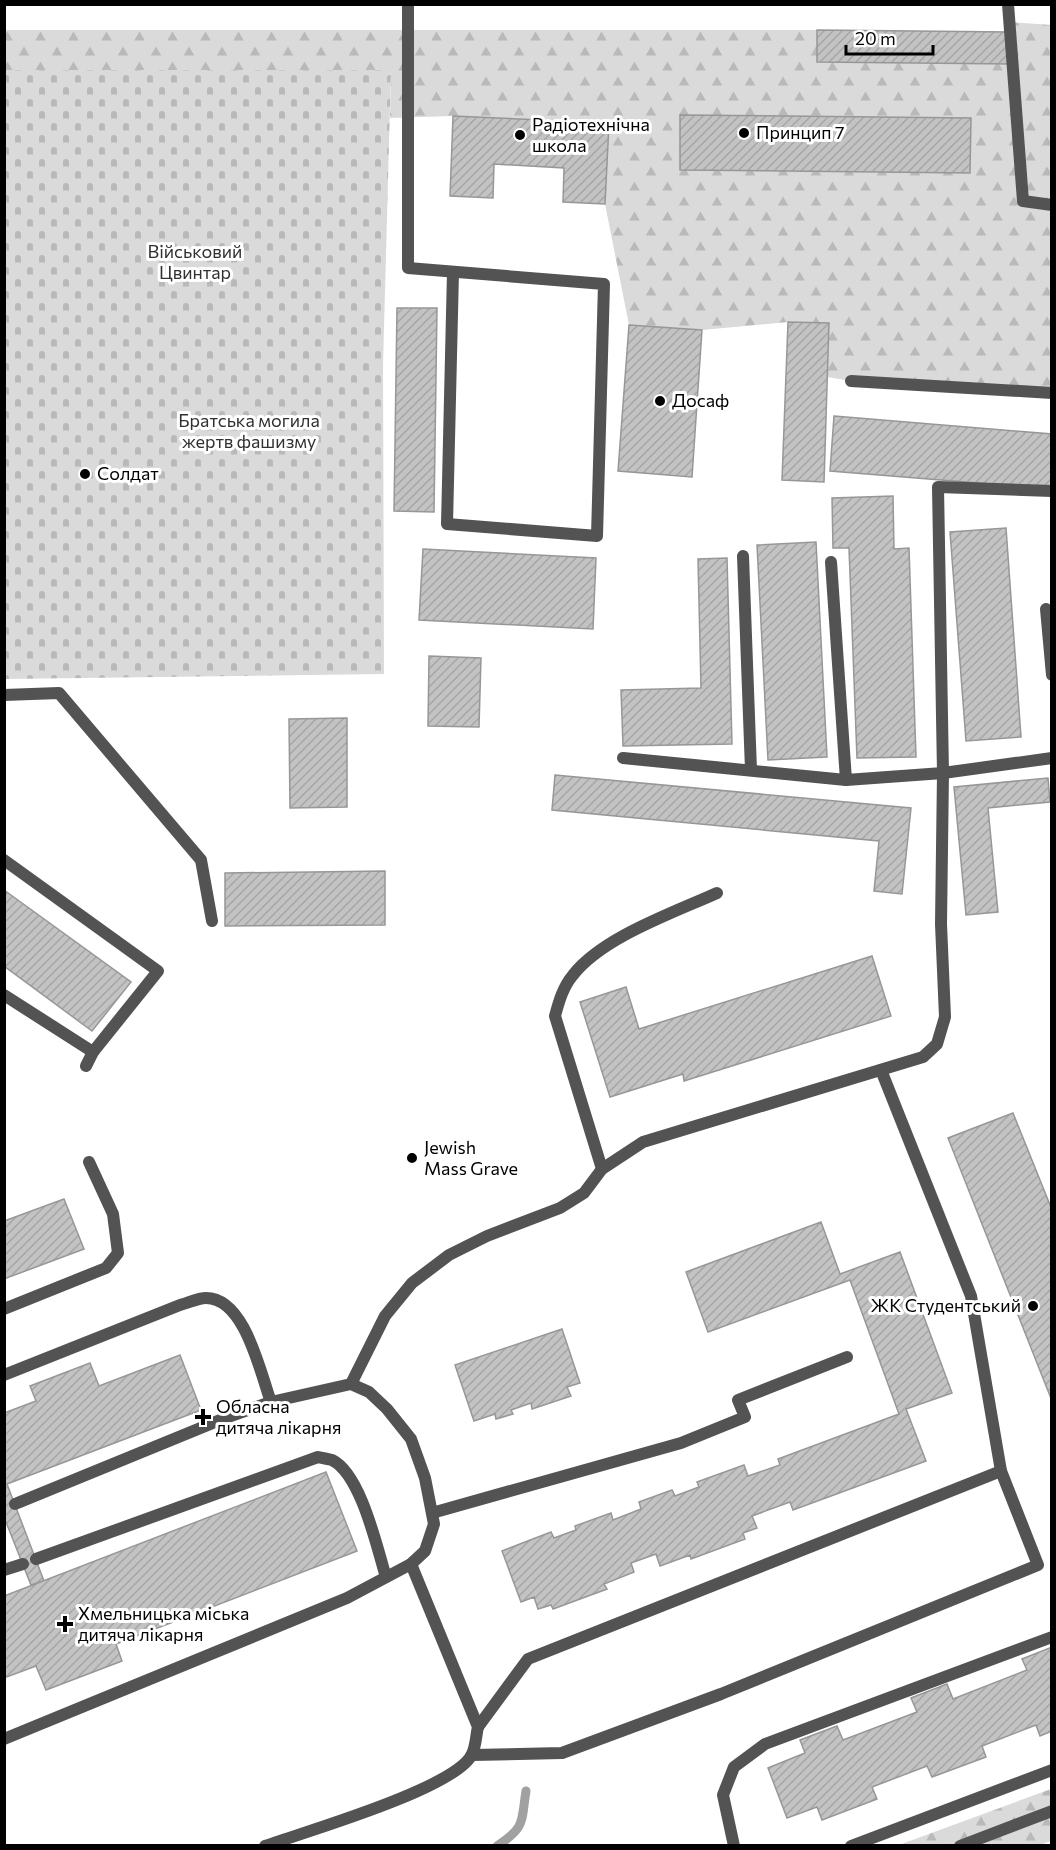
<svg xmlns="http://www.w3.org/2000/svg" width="1056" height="1850" viewBox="0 0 1056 1850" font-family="Commissioner,sans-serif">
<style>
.forest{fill:url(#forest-firs)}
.cemetery{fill:url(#cemetery-stones)}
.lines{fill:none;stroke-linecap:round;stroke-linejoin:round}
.stream{stroke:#a1a1a1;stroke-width:9}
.building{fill:url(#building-hatch);stroke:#979797;stroke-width:1.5}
.lane{stroke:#535353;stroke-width:12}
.poi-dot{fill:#000;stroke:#fff;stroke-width:2}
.labels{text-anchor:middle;stroke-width:6;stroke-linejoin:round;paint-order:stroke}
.poi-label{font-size:18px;fill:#000;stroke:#fff;text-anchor:start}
.park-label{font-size:18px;fill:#313131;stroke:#fff}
</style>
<defs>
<pattern id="forest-firs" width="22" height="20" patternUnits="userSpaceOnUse" patternTransform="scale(1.5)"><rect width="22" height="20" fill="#dadada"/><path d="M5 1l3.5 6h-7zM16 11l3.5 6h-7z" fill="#b9b9b9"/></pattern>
<pattern id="cemetery-stones" width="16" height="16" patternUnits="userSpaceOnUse" patternTransform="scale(1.5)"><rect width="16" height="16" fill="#dadada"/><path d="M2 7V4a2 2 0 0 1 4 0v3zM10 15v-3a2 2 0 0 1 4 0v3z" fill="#b9b9b9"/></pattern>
<pattern id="building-hatch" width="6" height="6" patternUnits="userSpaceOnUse" patternTransform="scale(1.5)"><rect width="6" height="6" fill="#c3c3c3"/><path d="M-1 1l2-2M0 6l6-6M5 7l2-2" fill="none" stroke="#a6a6a6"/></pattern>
</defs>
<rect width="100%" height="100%" fill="#fff"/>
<g class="forest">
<path d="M1009,22L1051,25V393L851,381L827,377L829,323L788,322L702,330L629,325L605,204L608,123L453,116L390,118L391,70H5L4,30H817V62L1012,64Z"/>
<path d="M1051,1789V1841L1040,1845L896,1846Z"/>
</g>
<path class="cemetery" d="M4,70H391L383,365L384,674L5,679Z"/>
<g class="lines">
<path class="stream" d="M497,1846C526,1827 521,1822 526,1791"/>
</g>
<g class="building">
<path d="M817,30L1010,32L1012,64L817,62Z"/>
<path d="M680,115L971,118L970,173L680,170Z"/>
<path d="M453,116L609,123L605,204L563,202L564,168L494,164L493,198L450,196Z"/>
<path d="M397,308H437L434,512L394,511Z"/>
<path d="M788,322L829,323L824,482L782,480Z"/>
<path d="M629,325L702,330L692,477L618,471Z"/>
<path d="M834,416L1052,434V489L830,471Z"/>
<path d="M893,496L894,549L909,548L916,757L857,758L849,548H833L832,498Z"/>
<path d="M1006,528L1021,737L966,741L950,532Z"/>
<path d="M816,542L827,757L768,760L757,545Z"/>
<path d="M423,549L596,558L593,629L419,620Z"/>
<path d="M727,558L732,744L623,746L621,690L701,688L698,559Z"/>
<path d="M429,656L481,658L479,727L428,726Z"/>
<path d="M347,718V807L290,808L289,719Z"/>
<path d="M555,775L911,808L902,894L874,891L879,841L552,810Z"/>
<path d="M1048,778L1050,802L988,808L998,912L966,915L954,787Z"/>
<path d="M385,871V925L225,926V873Z"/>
<path d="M4,890L131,982L92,1031L4,966Z"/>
<path d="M872,956L891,1016L684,1081L683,1074L610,1097L580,1002L626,987L639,1029Z"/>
<path d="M1013,1113L1052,1210V1401L948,1138Z"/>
<path d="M64,1199L84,1249L4,1279V1221Z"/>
<path d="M821,1222L840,1274L900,1252L952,1393L906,1409L926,1461L793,1510L790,1502L752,1516L757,1528L743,1533L745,1539L691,1559L690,1555L660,1566L656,1554L631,1563L634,1572L604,1584L607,1589L553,1609L551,1605L538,1609L534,1597L521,1602L502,1551L551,1532L554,1538L576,1530L575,1526L611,1513L613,1520L641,1509L639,1502L672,1490L675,1496L699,1487L697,1482L744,1465L748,1476L780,1465L778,1459L899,1414L850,1280L708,1332L686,1272Z"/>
<path d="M562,1329L580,1383L567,1387L571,1396L532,1409L531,1403L511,1410L513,1414L496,1419L495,1414L474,1421L455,1365Z"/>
<path d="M180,1355L201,1410L7,1484L44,1581L31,1585L4,1517V1413L36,1401L30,1386L90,1363L99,1386Z"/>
<path d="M326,1472L357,1551L116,1644L122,1661L46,1690L36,1666L4,1678V1596Z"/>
<path d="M1052,1647V1731L1040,1736L1036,1725L982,1746L986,1757L932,1777L927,1766L872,1787L877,1799L822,1820L817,1807L787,1818L768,1768L805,1753L800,1740L837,1726L843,1740L917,1712L911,1698L947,1684L953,1699L1027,1670L1022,1659Z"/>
</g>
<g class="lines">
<g class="lane">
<path d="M408,4V268L604,284L597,536L447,524L453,272"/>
<path d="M1008,4L1023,201L1052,205"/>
<path d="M851,381L1052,393"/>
<path d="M743,556L751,770"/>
<path d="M831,562L846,780L943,773L1052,758"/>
<path d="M1046,609L1052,675"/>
<path d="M4,695L59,693L201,860L212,921"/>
<path d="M623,758L846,780"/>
<path d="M4,860L158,971L93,1052L4,995"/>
<path d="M86,1066L93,1052"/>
<path d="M881,1070L971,1296L1001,1471"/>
<path d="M602,1169L555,1016C559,1001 563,987 573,975C603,937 673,913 717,893"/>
<path d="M4,1309L106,1268L118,1253L113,1214L89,1162"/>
<path d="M4,1375L180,1305C188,1303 198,1298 206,1298C245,1298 260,1372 271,1402L351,1384L369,1392L387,1409L411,1439L425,1478L434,1524L425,1551L411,1564L347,1598L4,1739"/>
<path d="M351,1384L385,1316L412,1283L449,1255L487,1236L560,1208L584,1193L602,1169L643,1142L923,1057L937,1044L945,1017L941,924L943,773L938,487L1052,491"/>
<path d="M15,1504L225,1418L271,1402"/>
<path d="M432,1513L681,1443L745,1417L738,1400L847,1357"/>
<path d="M36,1559L318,1457C322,1458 328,1459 332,1460C361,1474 377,1548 386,1577"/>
<path d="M4,1570L23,1564"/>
<path d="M472,1755L562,1753L721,1694L1038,1565L1001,1471L528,1659L478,1727"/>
<path d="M265,1846C304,1832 457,1788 472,1754C476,1746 476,1735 478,1727L411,1564"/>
<path d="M734,1846L723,1795L734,1767L765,1744L1052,1637"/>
<path d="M851,1846L1052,1770"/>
<path d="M960,1846L1052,1811"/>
</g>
</g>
<g class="poi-dot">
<circle cx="744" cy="133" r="6"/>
<circle cx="520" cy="135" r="6"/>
<circle cx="660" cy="401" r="6"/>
<circle cx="85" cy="474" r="6"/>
<circle cx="412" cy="1158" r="6"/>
<circle cx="1033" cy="1306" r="6"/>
<path d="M200 1408h6v6h6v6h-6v6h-6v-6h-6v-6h6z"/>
<path d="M62 1615h6v6h6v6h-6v6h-6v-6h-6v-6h6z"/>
</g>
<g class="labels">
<g class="poi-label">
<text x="532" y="131">Радіотехнічна<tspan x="532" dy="21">школа</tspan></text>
<text x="756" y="139">Принцип 7</text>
<text x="672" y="407">Досаф</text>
<text x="97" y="480">Солдат</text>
<text x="424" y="1154">Jewish<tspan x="424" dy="21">Mass Grave</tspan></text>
<text x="1021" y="1312" text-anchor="end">ЖК Студентський</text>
<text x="216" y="1413">Обласна<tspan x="216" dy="21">дитяча лікарня</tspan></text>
<text x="78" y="1620">Хмельницька міська<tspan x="78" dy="21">дитяча лікарня</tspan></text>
</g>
<g class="park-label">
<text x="195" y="258">Військовий<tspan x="195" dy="21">Цвинтар</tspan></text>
<text x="249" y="427">Братська могила<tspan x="249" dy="21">жертв фашизму</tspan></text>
</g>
</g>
<rect width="1056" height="1850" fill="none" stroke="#000000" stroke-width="12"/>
<path d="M846 45v9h87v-9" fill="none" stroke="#000000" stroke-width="3"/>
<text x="855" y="45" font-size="18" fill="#000000" stroke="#ffffff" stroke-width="4.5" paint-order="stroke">20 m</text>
</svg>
